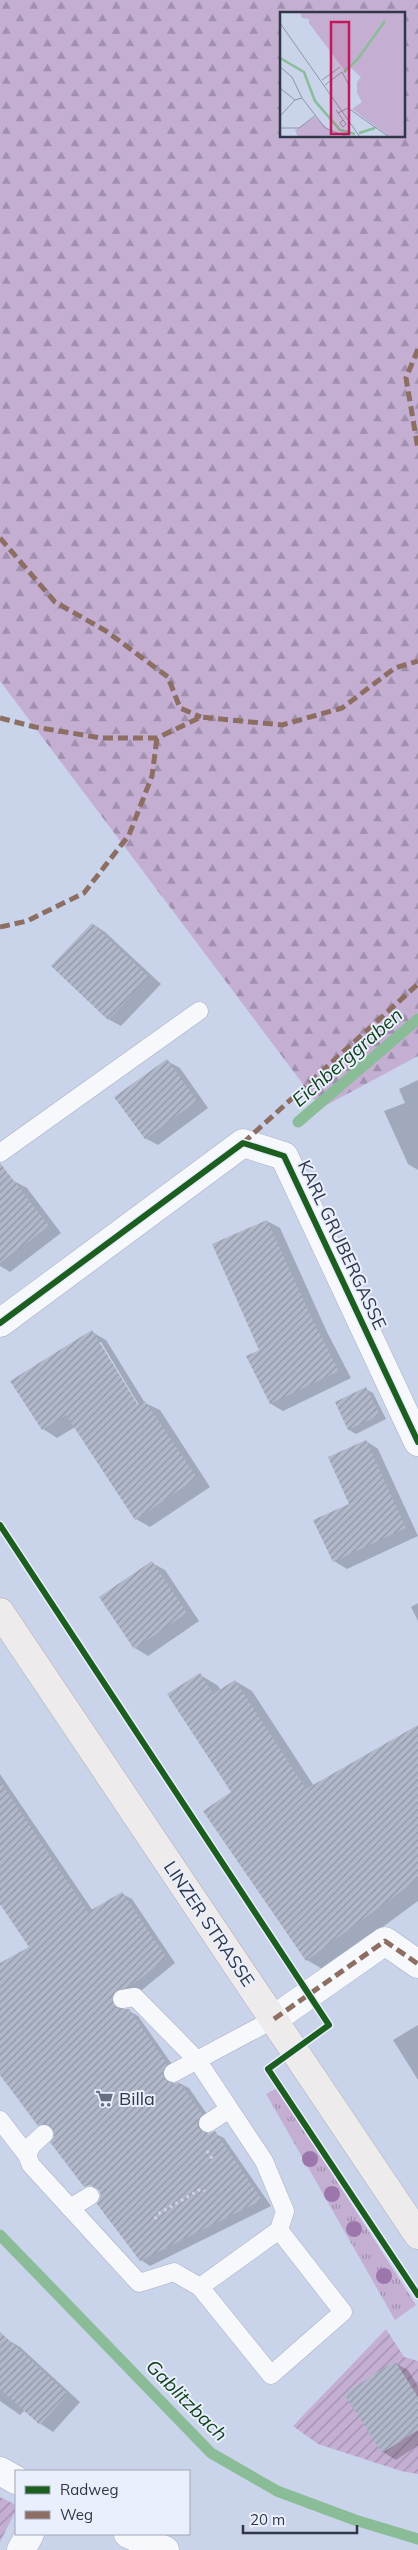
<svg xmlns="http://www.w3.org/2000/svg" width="418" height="2550" viewBox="0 0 418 2550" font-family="Mulish,sans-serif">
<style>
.grass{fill:url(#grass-tufts)}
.forest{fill:url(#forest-firs);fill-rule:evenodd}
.garden{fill:url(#garden-furrows)}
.shadow{fill:#0003;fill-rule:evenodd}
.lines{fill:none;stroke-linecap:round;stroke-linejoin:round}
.stream{stroke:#89bc97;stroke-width:11}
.building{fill:url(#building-hatch)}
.lane-casing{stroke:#aab1c3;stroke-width:19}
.street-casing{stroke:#aab1c3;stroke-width:29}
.primary-casing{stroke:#b2acb7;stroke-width:29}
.path{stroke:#d2d5dc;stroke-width:3;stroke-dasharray:2.5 4;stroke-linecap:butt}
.lane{stroke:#f7f8fc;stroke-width:18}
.street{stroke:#f7f8fc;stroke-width:28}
.primary{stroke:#eeebed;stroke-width:28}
.quiet{stroke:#8d6e63;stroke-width:5;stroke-dasharray:10 5;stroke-linecap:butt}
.cycleway-casing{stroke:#e9effc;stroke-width:9}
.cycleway{stroke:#1b5e20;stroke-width:6}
.tree{fill:#9c77ac}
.labels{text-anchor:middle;stroke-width:4;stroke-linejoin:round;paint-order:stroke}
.street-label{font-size:18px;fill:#303748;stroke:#e9effc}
.poi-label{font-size:18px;fill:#303748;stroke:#e9effc;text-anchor:start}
.water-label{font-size:19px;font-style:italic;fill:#0f4118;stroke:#e9effc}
.inset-river{fill:none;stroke:#89bc97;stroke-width:2.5}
.inset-road{fill:none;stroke:#8c95a9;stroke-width:1}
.view{fill:#c2185b;fill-opacity:0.15;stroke:#c2185b;stroke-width:2.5}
.inset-edge{fill:none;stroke:#303748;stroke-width:2.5}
</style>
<defs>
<pattern id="grass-tufts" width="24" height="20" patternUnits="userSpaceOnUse" patternTransform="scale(1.25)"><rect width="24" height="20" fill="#c4afd3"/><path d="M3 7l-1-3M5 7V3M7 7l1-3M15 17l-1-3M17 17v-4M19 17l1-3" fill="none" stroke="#a08fad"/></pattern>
<pattern id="forest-firs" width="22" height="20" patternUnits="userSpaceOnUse" patternTransform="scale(1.25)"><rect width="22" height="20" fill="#c4afd3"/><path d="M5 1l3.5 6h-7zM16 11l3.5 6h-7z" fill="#a08fad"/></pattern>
<pattern id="garden-furrows" width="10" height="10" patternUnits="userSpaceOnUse" patternTransform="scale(1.25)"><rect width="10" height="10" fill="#c4afd3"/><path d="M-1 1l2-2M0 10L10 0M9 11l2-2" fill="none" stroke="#a08fad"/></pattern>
<pattern id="building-hatch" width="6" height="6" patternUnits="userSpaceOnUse" patternTransform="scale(1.25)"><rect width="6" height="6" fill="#b0b8ca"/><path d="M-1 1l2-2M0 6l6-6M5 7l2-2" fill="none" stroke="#9096a6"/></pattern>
</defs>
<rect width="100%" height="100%" fill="#c9d3ea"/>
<path class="grass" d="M277,2088L416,2305L395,2320L269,2099L266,2094Z"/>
<path class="forest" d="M0,0H418V1056L321,1108L0,681ZM282,14H404V136H282Z"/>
<g class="garden">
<path d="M386,2329L404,2357L418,2361V2474L401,2471L318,2444L293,2426Z"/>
<path d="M0,2497L16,2505V2510L0,2542Z"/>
</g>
<g class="shadow">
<path d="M93,924L105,932L161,984L121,1026L108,1019Z"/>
<path d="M167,1061L180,1068L208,1108L158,1145L145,1138Z"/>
<path d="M418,1080V1170L408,1164L384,1111L405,1103L399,1089Z"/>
<path d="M14,1181L27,1188L61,1233L10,1272L0,1266V1191Z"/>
<path d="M267,1221L280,1228L327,1332L351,1378L283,1411L271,1404L261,1350Z"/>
<path d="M92,1332L106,1340L145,1403L160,1410L210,1487L150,1527L136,1519L75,1427L57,1438L43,1429ZM98,1342H101L142,1410L140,1411Z"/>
<path d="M366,1389L373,1393L386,1419L356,1434L349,1430L337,1402Z"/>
<path d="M366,1441L378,1449L418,1536L347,1569L334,1561Z"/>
<path d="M152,1563L165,1570L199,1621L148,1656L135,1648L101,1598Z"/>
<path d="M418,1603V1621L411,1607Z"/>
<path d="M200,1675L217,1685L221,1690L235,1681L252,1691L314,1786L418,1726V1901L324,1970L307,1960L232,1792Z"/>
<path d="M0,1774L93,1911L122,1894L132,1899L175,1963L121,2007L138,2016L176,2070L171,2078L173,2085L179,2083L189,2088L211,2120L206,2129L208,2135L214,2133L224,2138L271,2206L150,2266L141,2260L98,2204L101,2195L102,2159L56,2137L54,2129L48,2130L39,2125L0,2073V1965L30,1947L0,1902Z"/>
<path d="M418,2025V2080L393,2040Z"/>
<path d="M8,2340L20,2347L80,2402L53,2432L41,2424L25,2410L20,2415L0,2401V2356Z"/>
<path d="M395,2363L408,2370L418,2386V2445L396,2460L383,2452L346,2395Z"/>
</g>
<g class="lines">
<g class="stream">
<path d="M298,1122L418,1019"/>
<path d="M0,2235L211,2453L277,2491L355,2520L418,2539"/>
</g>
</g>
<g class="building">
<path d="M92,923L149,977L108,1020L51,966Z"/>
<path d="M167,1059L197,1101L145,1139L114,1097Z"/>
<path d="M0,1163L49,1226L0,1263Z"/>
<path d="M267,1220L314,1323L339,1371L270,1404L246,1356L259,1350L212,1244Z"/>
<path d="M92,1330L138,1405L145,1401L197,1478L135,1520L66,1415L42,1430L10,1381Z"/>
<path d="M366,1387L380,1415L348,1430L335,1402Z"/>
<path d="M366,1440L406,1528L333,1562L313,1520L349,1504L328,1457Z"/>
<path d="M152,1561L187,1613L134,1649L99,1597Z"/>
<path d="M200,1673L213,1694L235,1680L306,1789L418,1725V1879L306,1961L203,1811L231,1792L167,1694Z"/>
<path d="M0,1781L88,1912L122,1892L167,1958L129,1987L116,1990L112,2001L118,2009H129L167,2064L162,2072L164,2078L172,2084L179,2082L202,2114L197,2123L199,2129L208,2134L215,2131L262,2200L140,2261L97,2204L101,2196L99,2190L90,2185L84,2187L50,2142L54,2137L52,2127L47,2124L38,2126L0,2075V1963L29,1947L0,1904Z"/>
<path d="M0,2332L68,2394L40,2425L0,2389Z"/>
<path d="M395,2361L418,2397V2430L382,2453L344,2394Z"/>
</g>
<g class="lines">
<defs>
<g id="lane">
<path d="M0,1153L199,1011"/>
<path d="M122,1999L135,1997L197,2060L264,2161L285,2211L279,2230L200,2287L271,2375L343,2312L279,2230"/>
<path d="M173,2073L274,2019"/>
<path d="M0,2120L27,2155"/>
<path d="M208,2123L228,2110"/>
<path d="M44,2134L32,2145L27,2155L31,2165L139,2283L174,2272L200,2287"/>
<path d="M70,2208L90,2196"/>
</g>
<g id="street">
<path d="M0,1323L243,1143L284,1156L418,1442"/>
<path d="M274,2019L385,1941L418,1964"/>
<path d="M0,2471L16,2480"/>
<path d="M128,2534L165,2550"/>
<path d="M21,2550L30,2534"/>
</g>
<path id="primary" d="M0,1612L418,2235"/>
</defs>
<use href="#lane" class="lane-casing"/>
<use href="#street" class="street-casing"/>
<use href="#primary" class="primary-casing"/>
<g class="path">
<path d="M207,2151L213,2160"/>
<path d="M155,2219L158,2214L201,2189L205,2191"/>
</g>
<use href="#lane" class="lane"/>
<use href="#street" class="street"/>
<use href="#primary" class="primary"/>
<g class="quiet">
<path d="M418,349L406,378L418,449"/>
<path d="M0,538L55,602L106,631L168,677L180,708L201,717"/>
<path d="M0,718L35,727L101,738H157L201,717L282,725L342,708L395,668L418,661"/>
<path d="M0,927L27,921L84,893L129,835L152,776L157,738"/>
<path d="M243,1143L418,984"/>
<path d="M274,2019L385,1941L418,1964"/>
</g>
<defs>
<g id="cycleway">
<path d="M0,1323L243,1143L284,1156L418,1442"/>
<path d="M0,1525L329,2025L268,2069L418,2295"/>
</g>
</defs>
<use href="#cycleway" class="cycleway-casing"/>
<use href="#cycleway" class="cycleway"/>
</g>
<g class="tree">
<circle cx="310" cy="2159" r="8"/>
<circle cx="332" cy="2194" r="8"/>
<circle cx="354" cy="2229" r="8"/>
<circle cx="384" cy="2276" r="8"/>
</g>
<defs>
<symbol id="supermarket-bare" viewBox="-9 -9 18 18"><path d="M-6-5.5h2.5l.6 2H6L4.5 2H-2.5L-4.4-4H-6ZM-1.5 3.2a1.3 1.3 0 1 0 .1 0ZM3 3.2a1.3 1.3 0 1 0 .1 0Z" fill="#666e81" stroke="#e9effc" stroke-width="2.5" paint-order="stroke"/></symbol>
</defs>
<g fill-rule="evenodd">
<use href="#supermarket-bare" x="92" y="2086" width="25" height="25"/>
</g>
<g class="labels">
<g class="street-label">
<text transform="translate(342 1245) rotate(65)" y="6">KARL GRUBERGASSE</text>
<text transform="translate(209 1924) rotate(56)" y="6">LINZER STRASSE</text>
</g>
<g class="poi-label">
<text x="119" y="2105">Billa</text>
</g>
<g class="water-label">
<text transform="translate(347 1057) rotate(-41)" y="7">Eichberggraben</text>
<text transform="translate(187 2400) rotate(45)" y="7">Gablitzbach</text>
</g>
</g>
<g transform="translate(280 12)">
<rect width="125" height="125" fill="#c9d3ea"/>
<path d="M20,0H125V125H110L72,97L82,90L77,81V70L81,65L71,56L65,59L29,11V7L22,6Z" fill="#c4afd3"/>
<path d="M35,105L52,120L49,125H18L15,118Z" fill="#c4afd3"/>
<path class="inset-river" d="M0,46L24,60L35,89L60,118L75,122M64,60L77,48L105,9M79,121L95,116"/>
<path class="inset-road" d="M0,11L80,125M0,55L12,65L22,86L45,116L65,124L80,125M42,68L60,55M45,73L62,60L70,75M0,76L15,88M56,98L66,112L63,115L60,111L63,108M58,101L68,96L109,125M0,104L15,88L22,86M0,116H19L36,103"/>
<path class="view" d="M51,10H69V122H51Z"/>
<rect width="125" height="125" class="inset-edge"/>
</g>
<rect x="15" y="2470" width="175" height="65" fill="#e9effc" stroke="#9fa5b4"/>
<rect x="25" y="2486" width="25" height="8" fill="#1b5e20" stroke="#9fa5b4"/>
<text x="60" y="2495" font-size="15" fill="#303748">Radweg</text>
<rect x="25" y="2511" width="25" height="8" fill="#8d6e63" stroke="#9fa5b4"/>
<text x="60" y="2520" font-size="15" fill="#303748">Weg</text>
<path d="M243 2525v8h114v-8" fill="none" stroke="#303748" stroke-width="2.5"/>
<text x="250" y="2525" font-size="15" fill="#303748" stroke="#e9effc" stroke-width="4" paint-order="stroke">20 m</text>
</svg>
